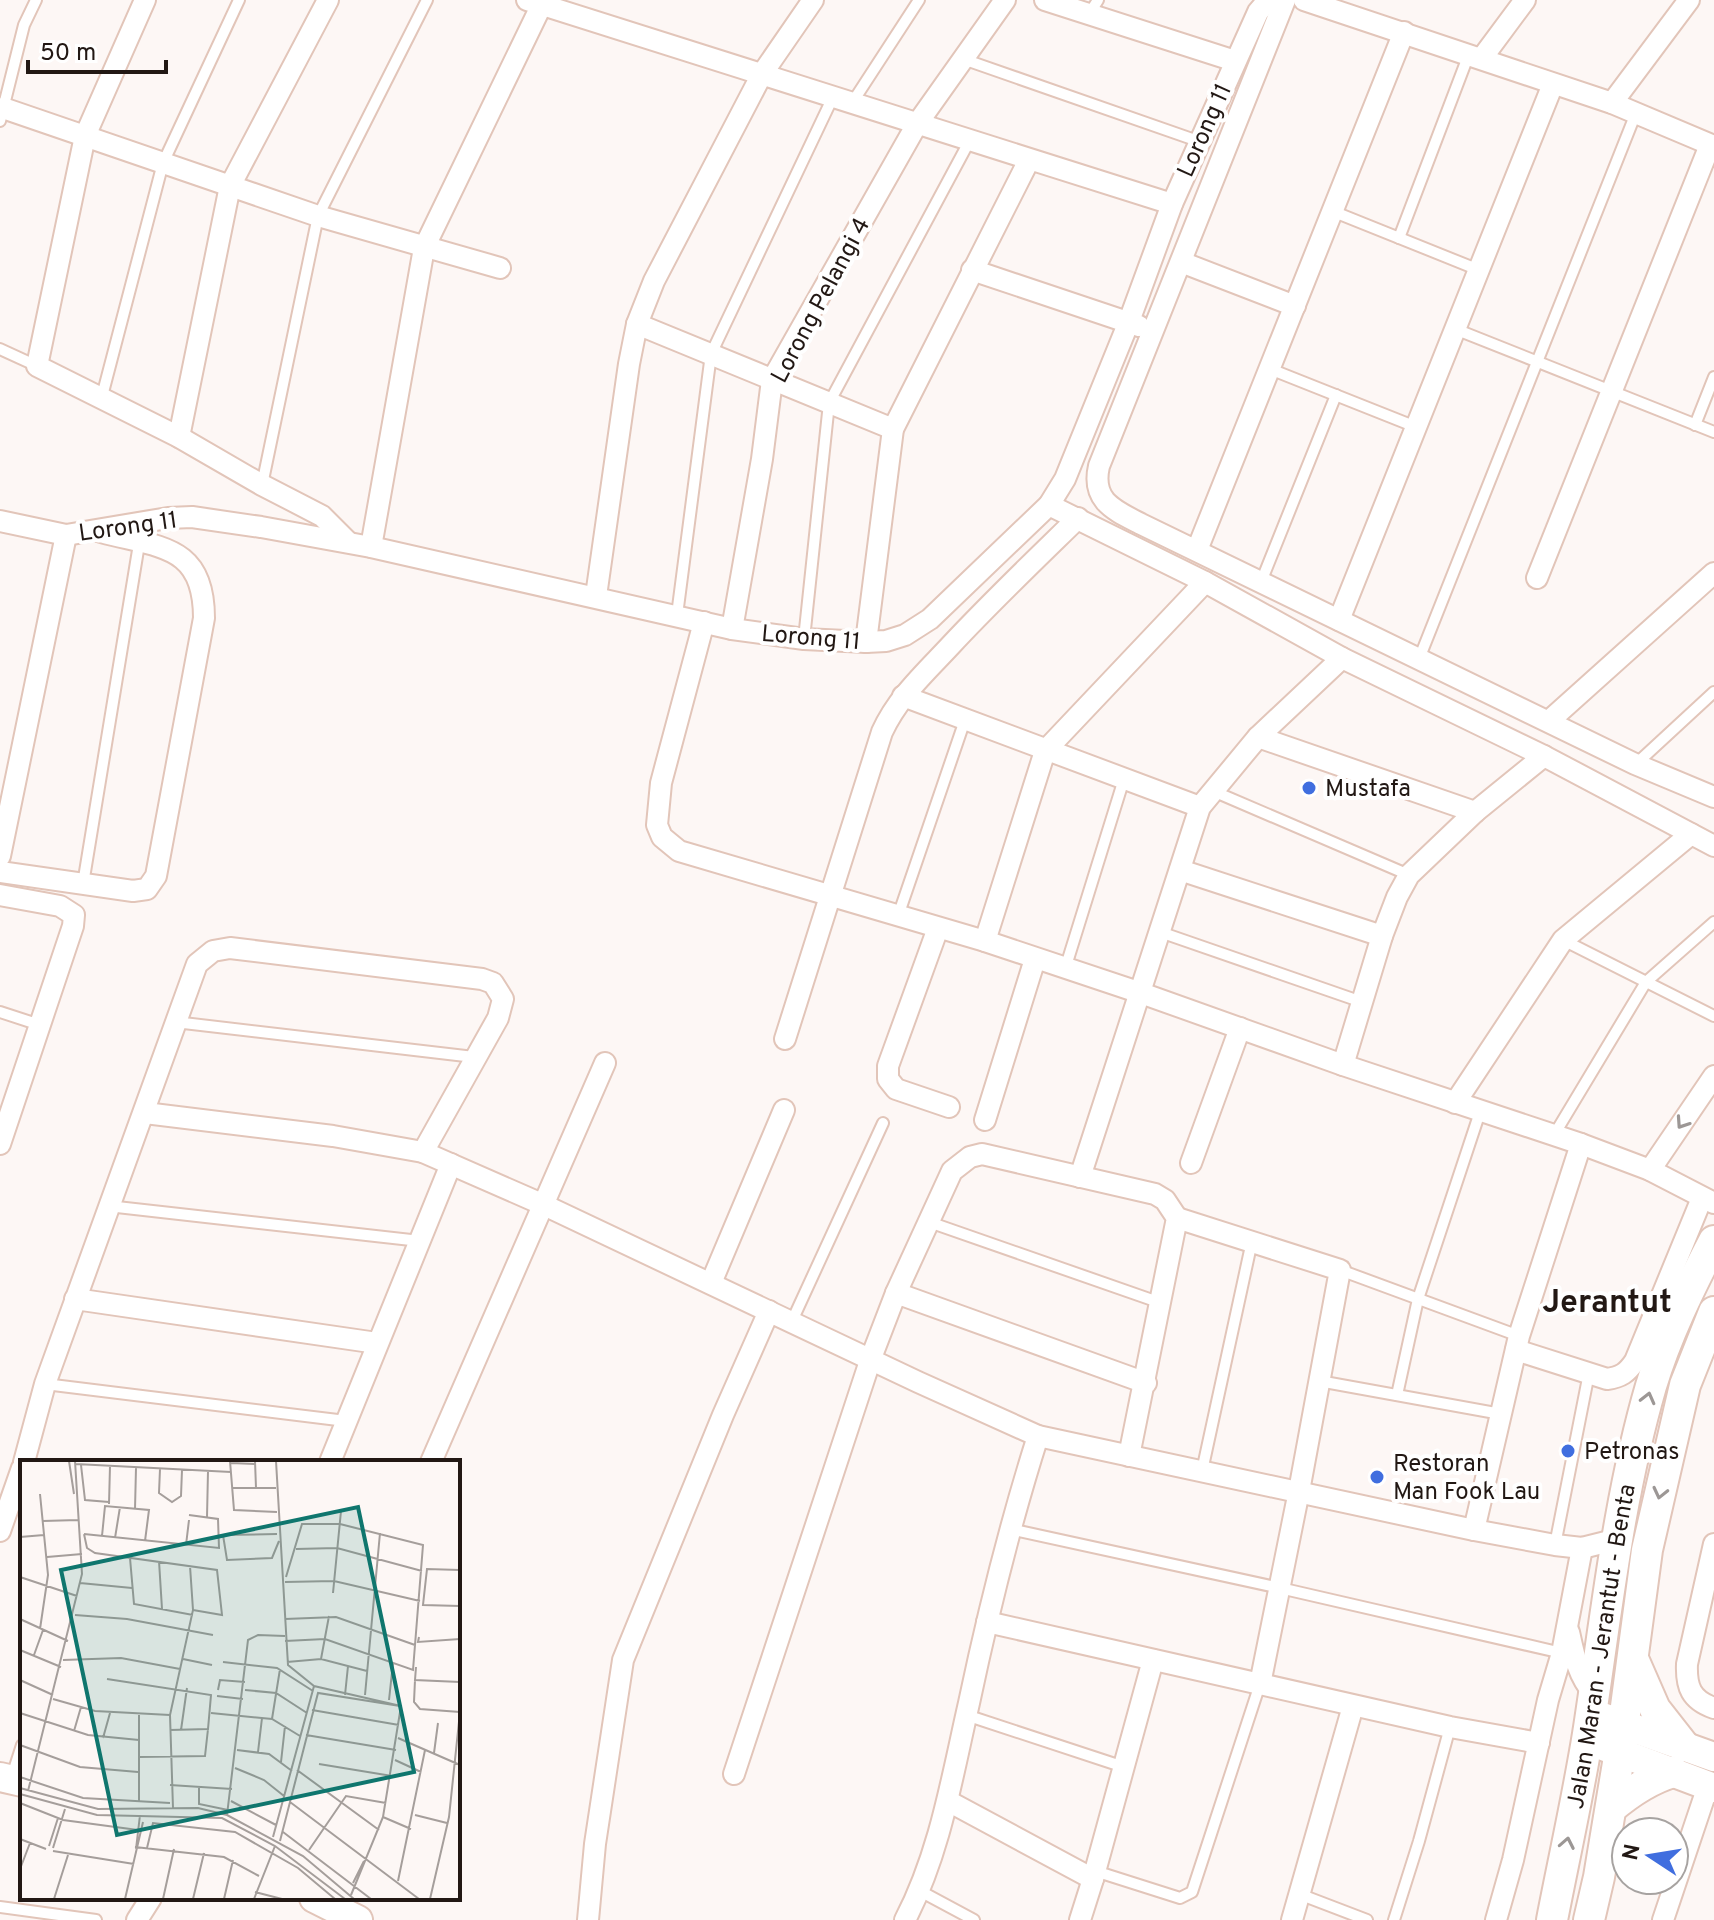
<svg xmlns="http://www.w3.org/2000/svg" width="1714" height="1920" viewBox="0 0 1714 1920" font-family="Overpass,sans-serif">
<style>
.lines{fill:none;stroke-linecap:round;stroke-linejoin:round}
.lane-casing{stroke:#e2c5b9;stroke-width:14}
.street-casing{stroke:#e2c5b9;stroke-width:24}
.secondary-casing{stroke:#e2c5b9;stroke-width:32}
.primary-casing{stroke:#e2c5b9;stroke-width:34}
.lane{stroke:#fff;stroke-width:10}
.street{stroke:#fff;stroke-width:20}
.secondary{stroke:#fff;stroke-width:28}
.primary{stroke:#fff;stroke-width:30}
.oneway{stroke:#9c9795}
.poi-dot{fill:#406edf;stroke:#fff;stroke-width:3}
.labels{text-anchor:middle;stroke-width:8;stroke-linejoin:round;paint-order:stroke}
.street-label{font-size:24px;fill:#221814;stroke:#fff}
.poi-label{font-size:24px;fill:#221814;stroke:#fff;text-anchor:start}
.district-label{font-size:32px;font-weight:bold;fill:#221814;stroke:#fff}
.inset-road{fill:none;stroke:#a59e9b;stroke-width:2}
.view{fill:#0f766e;fill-opacity:0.15;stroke:#0f766e;stroke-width:4}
.inset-edge{fill:none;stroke:#221814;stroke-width:4}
</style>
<rect width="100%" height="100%" fill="#fdf7f5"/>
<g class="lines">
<defs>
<g id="lane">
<path d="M1089,14L1098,0"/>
<path d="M963,59L1198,141"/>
<path d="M852,103L919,0"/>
<path d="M0,121L24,25L36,0"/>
<path d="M1332,211L1479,270"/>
<path d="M1399,238L1469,54"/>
<path d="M1455,329L1714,432"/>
<path d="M0,349L37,366"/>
<path d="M1270,369L1416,427"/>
<path d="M101,400L163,163L239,0"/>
<path d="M1695,425L1714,377"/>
<path d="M262,485L318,216L427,0"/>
<path d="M1261,582L1336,395"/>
<path d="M677,615L711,354L833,97"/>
<path d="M804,639L829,403L970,140"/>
<path d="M1419,659L1636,113"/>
<path d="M1636,764L1714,692"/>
<path d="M1213,791L1409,875"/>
<path d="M83,884L140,538"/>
<path d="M898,916L965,720"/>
<path d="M1160,932L1362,1002"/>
<path d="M1563,940L1714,1016"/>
<path d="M1065,969L1124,779"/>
<path d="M0,1012L40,1025"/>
<path d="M175,1022L474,1057"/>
<path d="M1554,1135L1646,982L1714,922"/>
<path d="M108,1206L420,1241"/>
<path d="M929,1222L1161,1303"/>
<path d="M1340,1270L1519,1336"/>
<path d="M792,1321L883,1123"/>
<path d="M1319,1381L1501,1414"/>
<path d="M45,1384L346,1421"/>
<path d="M1397,1395L1418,1299L1480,1112"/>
<path d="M1202,1471L1252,1241"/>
<path d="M1010,1529L1280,1588L1562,1653"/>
<path d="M1555,1545L1589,1373"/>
<path d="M966,1715L1124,1767"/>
<path d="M12,1776L22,1745"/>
<path d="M1095,1871L1180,1898L1192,1892L1260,1684"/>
<path d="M920,1891L974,1920"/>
<path d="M1299,1894L1367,1920"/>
<path d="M0,1907L96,1920"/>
<path d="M1394,1920L1419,1841L1450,1727"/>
</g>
<g id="street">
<path d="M145,0L85,136L37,366L179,437L262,485L322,516L348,542"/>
<path d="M527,0L1172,204"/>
<path d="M1045,0L1235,61"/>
<path d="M1285,0L1099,466C1091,501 1114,510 1141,524L1635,764L1714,797"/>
<path d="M1304,0L1612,103L1714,146"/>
<path d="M1482,58L1525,0"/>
<path d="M1612,103L1689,0"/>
<path d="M3,108L318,216L500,268"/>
<path d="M1181,262L1295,306"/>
<path d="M972,270L1139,326"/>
<path d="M637,324L893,429"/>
<path d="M179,437L230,186L328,0"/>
<path d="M1049,505L1205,582L1342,658L1544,756L1714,846"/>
<path d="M0,521L66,535L168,518L192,517L261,527L371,547L732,629L804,639L866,642L886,641L905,635L930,619L1049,505L1065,479L1128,324L1172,204L1258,12L1268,0"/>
<path d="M371,547L424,248L544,0"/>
<path d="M1197,550L1404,32"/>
<path d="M1537,578L1710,145"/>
<path d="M596,596L629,364L637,324L654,281L762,74L813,0"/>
<path d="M1339,620L1553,84"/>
<path d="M704,622L661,783L657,825L662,837L679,851L985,941L1141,993L1343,1065L1581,1144L1650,1170L1714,1203"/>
<path d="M732,629L762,459L772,380L917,124L1005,0"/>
<path d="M866,642L893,429L1029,160"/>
<path d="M903,696L1200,807"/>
<path d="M1549,721L1714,573"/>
<path d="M1258,737L1475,812"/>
<path d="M0,856L66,535"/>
<path d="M1180,870L1382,936"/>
<path d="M0,872L133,891L147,889L156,876L204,618C204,544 159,548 101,532"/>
<path d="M0,895L60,906L74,915L73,926L0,1144"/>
<path d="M938,928L888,1066V1079L896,1089L949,1107"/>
<path d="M985,941L1045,751L1205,582"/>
<path d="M785,1039L882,732C898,697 925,673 951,645C992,601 1035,560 1078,518"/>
<path d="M1343,1065L1382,936L1397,897L1409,875L1475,812L1544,756"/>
<path d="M1455,1103L1563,940L1691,834"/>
<path d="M145,1113L333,1136L423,1152L544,1205L918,1382L1038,1436L1474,1530L1555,1545L1582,1548L1618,1539"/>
<path d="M985,1120L1035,959"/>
<path d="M1191,1163L1240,1028"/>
<path d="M1650,1170L1714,1076"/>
<path d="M1080,1177L1200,807L1258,737L1342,658"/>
<path d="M1177,1218L1340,1270L1299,1491L1260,1684"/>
<path d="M711,1283L784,1110"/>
<path d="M896,1293L1146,1383"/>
<path d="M75,1299L377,1343"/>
<path d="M1516,1350L1607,1379C1621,1377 1627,1373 1635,1361L1702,1198"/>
<path d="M24,1462L45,1384L197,964L213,951L230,948L482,979L493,983L503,999L498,1018L423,1152"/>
<path d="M330,1462L451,1164"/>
<path d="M431,1462L605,1063"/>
<path d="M1474,1530L1519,1336L1581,1144"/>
<path d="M0,1531L22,1468"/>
<path d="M1714,1544L1687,1664C1686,1687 1691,1700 1714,1708"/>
<path d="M987,1622L1450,1727L1539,1743"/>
<path d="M1569,1632C1574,1655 1578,1676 1594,1694"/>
<path d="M734,1774L871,1358L896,1293L952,1171L970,1157L982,1154L1155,1194L1165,1200L1177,1218L1129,1456"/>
<path d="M948,1801L1093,1879"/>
<path d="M137,1920L151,1898"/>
<path d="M588,1920L595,1844L623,1660L723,1415L769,1311"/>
<path d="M905,1920C940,1853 952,1777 969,1703C988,1613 1010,1524 1038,1436"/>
<path d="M1080,1920L1093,1879L1153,1660"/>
<path d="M1292,1920L1353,1706"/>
<path d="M1496,1920L1513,1860L1548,1700L1562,1653L1582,1548"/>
<path d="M1663,1920L1708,1786"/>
</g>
<g id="secondary">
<path d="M1591,1713L1714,1757"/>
<path d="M1587,1740L1714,1788"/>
<path d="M0,1777L22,1782"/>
<path d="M314,1898L358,1920"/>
</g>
<g id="primary">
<path d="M1634,1661L1655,1709L1684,1746"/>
<path d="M1611,1808C1630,1792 1649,1779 1673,1772"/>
<path id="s1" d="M1552,1920C1564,1858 1578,1796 1588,1734C1606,1618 1618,1499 1651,1386C1666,1336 1690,1287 1714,1241"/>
<path d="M1589,1920L1599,1877L1620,1751L1647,1550L1685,1385L1714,1312"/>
</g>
</defs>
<use href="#lane" class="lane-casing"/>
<use href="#street" class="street-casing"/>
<use href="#secondary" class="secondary-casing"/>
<use href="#primary" class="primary-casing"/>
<use href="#lane" class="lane"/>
<use href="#street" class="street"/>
<use href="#secondary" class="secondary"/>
<use href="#primary" class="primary"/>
</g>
<defs><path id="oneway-chevron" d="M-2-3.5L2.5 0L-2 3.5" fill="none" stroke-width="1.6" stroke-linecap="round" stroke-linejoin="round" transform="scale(2)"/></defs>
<g class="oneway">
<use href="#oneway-chevron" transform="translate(1682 1123) rotate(124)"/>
<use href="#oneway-chevron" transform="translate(1648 1398) rotate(-76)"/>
<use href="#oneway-chevron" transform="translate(1660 1493) rotate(103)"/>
<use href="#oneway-chevron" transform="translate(1567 1843) rotate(-79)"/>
</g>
<g class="poi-dot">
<circle cx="1309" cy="788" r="8"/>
<circle cx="1568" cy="1451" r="8"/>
<circle cx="1377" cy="1477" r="8"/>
</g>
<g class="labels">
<g class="street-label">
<text transform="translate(1204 130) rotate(-66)" y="8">Lorong 11</text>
<text transform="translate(820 300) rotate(-62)" y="8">Lorong Pelangi 4</text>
<text transform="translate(128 526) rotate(-8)" y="8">Lorong 11</text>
<text transform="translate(811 637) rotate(5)" y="8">Lorong 11</text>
<text dy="8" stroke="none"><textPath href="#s1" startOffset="278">Jalan Maran - Jerantut - Benta</textPath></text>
</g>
<g class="poi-label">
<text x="1325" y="796">Mustafa</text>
<text x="1584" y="1459">Petronas</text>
<text x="1393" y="1471">Restoran<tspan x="1393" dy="28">Man Fook Lau</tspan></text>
</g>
<g class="district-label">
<text x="1607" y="1312">Jerantut</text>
</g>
</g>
<g transform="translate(20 1460)">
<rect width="440" height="440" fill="#fdf7f5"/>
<path class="inset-road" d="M49,1L54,34M210,1L214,50L257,52M235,1L236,28M256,1L268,205L294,226L381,246L363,357L331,435M211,3L235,4M56,4L211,12M61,5L65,40L89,42M140,9L139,33L152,42L161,36L162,10M212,28H256M20,34L28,115L20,169M89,44L90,6M115,49L116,8M187,57L188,11M23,61L58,60M64,74L67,88L75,93L197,110L202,155L173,150M64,74L199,88L198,59L169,55M202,75L257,74M203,75L207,100L252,98L259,81M82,76L85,46L129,50L125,81M0,77L24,75M95,78L100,47M166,85L169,60M276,89L317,88L402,111M27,97L62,94M110,98L114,144L173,155M139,101L142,149M440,110L407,109L403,145L440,146M0,117L57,136M265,122L314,121L400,141M60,123L112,128M313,133L321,51M55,155L107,159L193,175M0,159L48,181M265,159L316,157L395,185M399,177L398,182L440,179M265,181L305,179L393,210L403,85L320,64H282L266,117M0,190L41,207M14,195L23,170M163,199L192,205M301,199L309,156M43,200L101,198L160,209M203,202L257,208L293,231M267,202L301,199L347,211M396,207L395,220L440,222M87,219L191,235L188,269L150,270M0,220L33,235M395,220L394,242L400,249L440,252M198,230L200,220L225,222M225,230L256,233L287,253M325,235L328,206M345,235L360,73M197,236L223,239M33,239L75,251L150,255M369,240L373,203M292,250L379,265M0,253L68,275L119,280M191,253L252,259L280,276M252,259L260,209M161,270L167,228M54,271L61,247M286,275L376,290M83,278L90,253M378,278L440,305M0,285L60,307L118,312M217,290L249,294L272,311M238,292L242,258M414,293L418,263M119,297L185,296L188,269M375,300L401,312M261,302L265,266M299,304L372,316M215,308L244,320L264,336M277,310L359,370M0,317L63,338L150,343M150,325L212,329M179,326V344L208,350M0,328L78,349L178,348L207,355L283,396L334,439M8,331L62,114L55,1M0,334L77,355L202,358L255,386L325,439M211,341L256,365M119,342V253M270,342L399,439M0,343L43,360L118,370M153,348L150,255L173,150L170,106M207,355L228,180L238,175L265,176M395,355L427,363M363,357L391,369M263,372L351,439M253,377L294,226M0,379L26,389M260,381L298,233L380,246M29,386L38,358M115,387L204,397L239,416M33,388L45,349M127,388L133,363L215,372L278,408L315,439M116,389L120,355M289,390L326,336L366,343M33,391L114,404M0,409L10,383M378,421L405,290M333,423L344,401M235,432L262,439M34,439L48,395M105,439L123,362M143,439L154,389M173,439L184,393M204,439L213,400M234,439L255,386M410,439L429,357L440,252"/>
<path class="view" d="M338,47L394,312L97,375L41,110Z"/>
<rect width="440" height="440" class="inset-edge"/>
</g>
<g transform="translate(1650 1856) rotate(282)"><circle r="38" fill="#ffffff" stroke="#a7a3a1" stroke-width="2"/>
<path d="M0-6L14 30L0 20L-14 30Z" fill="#406edf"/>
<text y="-12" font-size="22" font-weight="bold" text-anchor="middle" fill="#221814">N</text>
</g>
<path d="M28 60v12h138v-12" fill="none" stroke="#221814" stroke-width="4"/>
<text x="40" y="60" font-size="24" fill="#221814" stroke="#ffffff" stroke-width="6" paint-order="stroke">50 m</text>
</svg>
